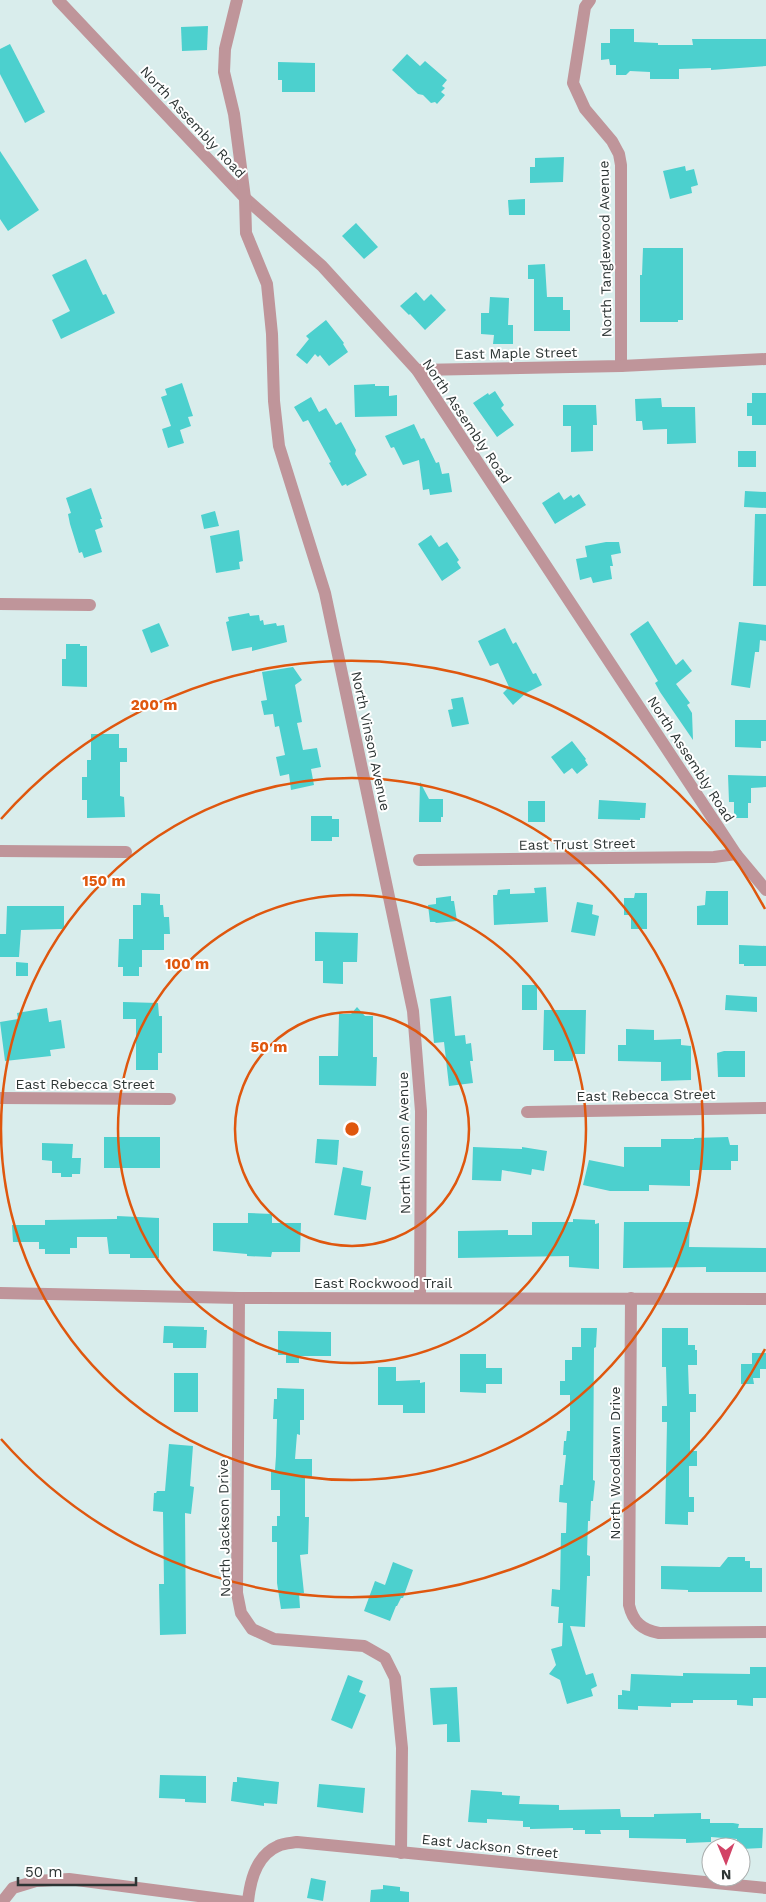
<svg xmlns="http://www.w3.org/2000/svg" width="766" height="1902" viewBox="0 0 766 1902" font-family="'Work Sans',sans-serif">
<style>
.building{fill:#4cd0ce}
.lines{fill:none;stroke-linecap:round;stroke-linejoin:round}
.minor{stroke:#bf959a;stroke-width:12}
.ring{fill:none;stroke:#df570e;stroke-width:2.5}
.labels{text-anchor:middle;stroke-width:4;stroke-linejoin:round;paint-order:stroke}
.street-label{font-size:14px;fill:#2d3534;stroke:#fff}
.centre{fill:#df570e;stroke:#fff;stroke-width:2.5}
.ring-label{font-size:15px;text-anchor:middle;font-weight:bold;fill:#df570e;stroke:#fff;stroke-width:4;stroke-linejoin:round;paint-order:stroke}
</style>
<rect width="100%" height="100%" fill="#d9edec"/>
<g class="building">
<path d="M208,26L207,50L182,51L181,27Z"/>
<path d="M610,29H634V42L658,43V45H693L692,39H766V66L711,70V68L679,69V79H650V72L630,71L626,75H616V65H610L609,59L601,60V43H610Z"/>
<path d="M10,44L45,112L25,123L0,74V49Z"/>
<path d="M407,54L420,66L425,61L447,80L442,86L445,88L441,92L445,95L437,104L435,102L431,103L423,95L418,94L392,70Z"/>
<path d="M278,62L315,63V92H282V80H278Z"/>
<path d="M0,151L39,210L8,231L0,219Z"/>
<path d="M564,157L563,182L530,183V167H535V158Z"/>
<path d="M685,166L686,171L694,169L698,185L691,187L692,193L670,199L663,171Z"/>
<path d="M525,199V215H509L508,200Z"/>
<path d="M356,223L378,247L364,259L342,236Z"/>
<path d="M643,248H683V320H678V322H640V275H642Z"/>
<path d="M86,259L103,295L106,294L115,313L61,339L52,320L70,311L52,275Z"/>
<path d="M545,264L547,297H563V310H570V331H534V279H528V265Z"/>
<path d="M416,292L424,301L431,294L446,310L425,330L410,314L409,315L400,306Z"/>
<path d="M490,297L509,298L508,325H513V344H493L494,335L481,334V313H489Z"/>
<path d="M326,320L344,343L343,344L348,352L329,366L320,355L318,357L315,354L307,364L296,355L309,339L306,336Z"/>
<path d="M182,383L193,416L188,417L191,426L180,430L184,443L168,448L162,429L171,426L161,397L167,395L165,389Z"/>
<path d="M375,384V386H389V396L397,395V416L355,417L354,385Z"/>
<path d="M495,391L504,405L501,408L514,425L497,437L473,403L488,393L489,395Z"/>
<path d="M752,393H766V425H752V416H747V403H752Z"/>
<path d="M311,397L319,412L326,408L336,425L341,422L356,450L355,454L367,475L347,486L346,484L342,486L329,463L331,462L308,420L303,422L294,407Z"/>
<path d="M661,398L662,407H695L696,443L667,444V429L643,430L642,421H636L635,399Z"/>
<path d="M563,405H596L597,425H593V451L571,452V426H563Z"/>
<path d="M414,424L421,439L424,438L436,463L439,462L442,474L449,473L452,492L430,495L429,489L423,490L419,460L403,465L394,447L391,448L385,436Z"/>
<rect x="738" y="451" width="18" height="16"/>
<path d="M91,488L102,519H100L103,527L95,530L102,552L84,558L82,552L79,553L70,524L68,514L71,513L66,498Z"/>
<path d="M745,491L766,492V508L744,507Z"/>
<path d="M559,492L564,500L571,495L573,498L579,494L586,505L555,524L542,503Z"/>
<path d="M215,511L219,526L204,529L201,515Z"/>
<path d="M755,514H766V586H753Z"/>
<path d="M239,530L243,561L239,562L240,569L216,573L210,536Z"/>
<path d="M431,535L439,547L447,542L459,560L457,562L461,568L442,581L418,544Z"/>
<path d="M606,542H619L621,553L611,555L613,566H610L612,579L593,583L591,577L580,580L576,559L587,557L585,546Z"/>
<path d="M249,613L250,616L259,615L260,621L263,620L264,625L276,623L277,626L284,625L287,642L252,651V647L232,651L226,622L229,621L228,617Z"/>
<path d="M648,621L676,665L683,659L692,671L676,684L690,703L687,705L692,713L693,740L660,692L655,683L658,681L630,634Z"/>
<path d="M739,622L766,625V641L760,640L759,652H755L750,688L731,685Z"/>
<path d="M159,623L169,646L151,653L142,630Z"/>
<path d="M505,628L513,644L516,642L533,674L536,673L542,685L526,693L513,705L503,693L509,687L498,663L490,666L478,641Z"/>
<path d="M66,644H80V646H87V687L62,686V659H66Z"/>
<path d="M293,667L302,680L295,685L302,722L297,723L303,750L317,748L321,767L311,769L314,785L291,790L289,774L280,776L276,757L285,755L279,726L275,727L273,714L264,715L261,701L267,700L262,672Z"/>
<path d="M463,697L469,724L452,727L448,710L453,709L451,699Z"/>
<path d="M735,720H766V741H761V748L735,747Z"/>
<path d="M91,734H119V748H127V762H120V796L124,797L125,817L87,818V800H82V777H87V760H91Z"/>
<path d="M572,741L586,759L585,760L588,765L577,774L572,768L564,774L551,757Z"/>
<path d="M728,775L766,776V787L751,788V803H748V818H734V802H729Z"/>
<path d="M420,782L429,799H443V817H441V822H419Z"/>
<path d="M599,800L646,803L645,818H640V820L598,819Z"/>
<rect x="528" y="801" width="17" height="21"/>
<path d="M311,816H332V819H339V837H332V841H311Z"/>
<path d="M546,887L548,922L494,925L493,895H497L498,890L510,889V894L535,893L534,888Z"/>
<path d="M706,891H728V925H697V906L705,905Z"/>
<path d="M141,893L160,894V905H163L164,917H169L170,934H164V950H142V967H139V976H123V967H118L119,939H133V905H141Z"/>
<path d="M635,893H647V929H631V915H624V898H634Z"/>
<path d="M451,896V901H454L457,921L436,923L435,922H430L428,905L436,904V898Z"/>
<path d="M577,902L593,905L592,914L599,916L595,936L571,932Z"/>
<path d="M7,906H64V928L62,929L21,930L19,957H0V934H6Z"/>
<path d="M315,932L358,933L357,962H343V984L323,983V961H315Z"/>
<path d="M739,945L766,946V966H744V964H739Z"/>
<path d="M16,962L28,963V976H16Z"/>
<rect x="522" y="985" width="15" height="25"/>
<path d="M726,995L757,997V1012L725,1010Z"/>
<path d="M451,996L455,1036L465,1035L466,1044L471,1043L473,1061H470L473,1083L449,1086L444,1042L434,1043L430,999Z"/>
<path d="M123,1002L158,1003L159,1016H162V1053H158V1070H136V1019H123Z"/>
<path d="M357,1007L365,1016H373V1057H377L376,1086L319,1085V1056H338L339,1014H351Z"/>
<path d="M47,1008L49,1022L61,1020L65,1048L50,1050L51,1056L5,1061L0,1022L18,1019L17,1013Z"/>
<path d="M544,1010H586L585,1054H573V1061H554V1050H543Z"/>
<path d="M626,1029L654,1030V1040L681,1039V1045L691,1046V1080L661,1081V1062L618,1061V1045H626Z"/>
<path d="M724,1051H745V1077H718L717,1053Z"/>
<rect x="104" y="1137" width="56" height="31"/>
<path d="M728,1137L730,1145H738V1161H731V1170H690V1186L649,1185V1191H610L583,1185L589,1160L624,1167V1147H661V1139H694V1138Z"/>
<path d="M317,1139L339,1140L337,1165L315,1163Z"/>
<path d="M42,1143L73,1144L72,1158H81L80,1174H72V1177H61V1173H52V1161L42,1160Z"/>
<path d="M473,1147L522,1149V1147L547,1151L544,1171L532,1169L531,1175L502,1170L501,1181L472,1180Z"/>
<path d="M343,1167L363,1171L361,1185L371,1187L366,1220L334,1215Z"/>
<path d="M248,1213L272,1214V1223H301L300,1252H272L271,1257L247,1256V1254L213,1251V1223H248Z"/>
<path d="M117,1216L159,1218V1258H130V1254H109L107,1237H77V1248H70V1254H45V1249H39V1242H13L12,1225H45V1220L117,1219Z"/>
<path d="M573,1219L595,1220V1224L599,1223V1269L569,1267V1256L458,1258V1231L508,1230V1235H532V1222H573Z"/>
<path d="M624,1222H690L689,1247L766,1248V1272H706V1267L623,1268Z"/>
<path d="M164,1326L204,1327V1330H207L206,1348H173V1343H163Z"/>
<path d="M581,1328H597L596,1347L594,1348L593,1480L595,1481L593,1501H591L590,1521H588L587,1555L590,1556V1576H587L585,1627L570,1626L586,1675L593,1673L597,1686L591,1689L593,1696L567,1704L560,1680L549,1674L556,1665L551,1649L562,1646L563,1623H558L559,1607L551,1606L552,1589L560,1590L561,1533H566L567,1503L559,1502L560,1485H563L566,1455H563L564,1441H566L567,1431H570V1395H560V1381H565V1360H572V1347H581Z"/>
<path d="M662,1328H688V1345H695V1350H697V1365H688L689,1394H696V1412H690V1451H697V1466H689V1497H694V1512H688V1525L665,1524L667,1422H662V1406H667L666,1367H662Z"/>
<path d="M278,1331L331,1332V1356H299V1363H286V1355H278Z"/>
<path d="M752,1353H766V1369H760V1378H753L754,1384H741V1364H752Z"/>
<path d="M460,1354H486V1368H502V1384H486V1393L460,1392Z"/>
<path d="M378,1367H396V1381L420,1380V1383L425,1382V1413H403V1405H378Z"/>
<rect x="174" y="1373" width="24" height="39"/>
<path d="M277,1388L304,1389V1420H300V1435L297,1434L295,1459H312V1478H305V1517H309L308,1554L300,1555L304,1593H299L300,1608L281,1609L277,1583V1542H272V1526H277V1516H280V1490H271V1470H275L276,1456L277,1419H273L274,1399H277Z"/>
<path d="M169,1444L193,1446L190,1486L194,1487L191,1514L185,1513L186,1634L160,1635L159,1584H164L163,1512L153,1511L154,1493H156L157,1491H165Z"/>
<path d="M728,1557H745V1561H750V1568H762V1592H688V1590L661,1589V1566L720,1567Z"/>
<path d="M393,1562L413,1570L403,1598H401L397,1606H396L390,1621L364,1611L375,1581L385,1585Z"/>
<path d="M750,1667H766V1698H753V1706L737,1705V1700H693V1703H671V1707L638,1706V1710L618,1709V1695H622V1690L630,1691L631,1674L683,1676V1673L750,1674Z"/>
<path d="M348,1675L363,1681L359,1692L366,1695L352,1729L331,1720Z"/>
<path d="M457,1687L460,1742H447V1724L433,1725L430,1688Z"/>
<path d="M160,1775L206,1776V1803L185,1802V1799L159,1798Z"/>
<path d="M237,1777L279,1782L277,1804L264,1803V1806L231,1801L233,1782H237Z"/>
<path d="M319,1784L365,1788L363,1813L317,1807Z"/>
<path d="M471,1790L502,1792V1795L520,1796L519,1804L559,1805V1810L620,1809L621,1817H654V1814L701,1813V1819H710V1823H733L739,1824L738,1828H763L762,1848L741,1849V1847H737V1839L711,1837V1842L686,1843V1839L629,1838V1830H600L601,1834H585V1830H573V1828L530,1829V1827H523V1821L487,1819V1823L468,1822Z"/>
<path d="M311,1878L326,1881L323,1901L307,1898Z"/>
<path d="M383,1885L400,1887V1891L409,1892V1902H370L371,1890L383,1889Z"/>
</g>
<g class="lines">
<g class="minor">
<path d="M58,0L245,198L322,266L417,370L736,854L766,890"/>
<path d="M237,0L225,49L224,72L234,114L245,198L246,233L267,284L272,334L274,401L279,446L325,593L413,1011L421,1111L420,1298"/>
<path d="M590,0L585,7L573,83L585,109L612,141L619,154L621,165V366"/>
<path d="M417,370L621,366L766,359"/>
<path d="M0,604L90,605"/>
<path d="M0,851L126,852"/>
<path d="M419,860L714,857L736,854"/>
<path d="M0,1098L170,1099"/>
<path d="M527,1112L766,1108"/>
<path d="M0,1293L239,1298L766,1299"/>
<path d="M239,1298L237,1593L241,1613L252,1629L274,1639L364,1646L385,1658L395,1678L402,1748L401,1853"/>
<path d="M631,1298L629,1605C633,1622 642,1630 659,1633L766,1632"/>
<path d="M2,1902L13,1888L36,1881L69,1879L244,1902"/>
<path d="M248,1902C250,1881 257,1855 278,1846C283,1843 291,1843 297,1842L766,1888"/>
</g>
</g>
<g class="ring">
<circle cx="352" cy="1129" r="117"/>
<circle cx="352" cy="1129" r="234"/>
<circle cx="352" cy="1129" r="351"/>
<path d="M765 1349A468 468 0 0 1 1 1439M1 819A468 468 0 0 1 765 909"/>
</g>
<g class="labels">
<g class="street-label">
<text transform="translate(193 122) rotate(47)" y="5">North Assembly Road</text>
<text transform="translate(605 249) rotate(-91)" y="5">North Tanglewood Avenue</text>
<text transform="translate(516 353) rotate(-1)" y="5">East Maple Street</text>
<text transform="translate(467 421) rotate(56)" y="5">North Assembly Road</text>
<text transform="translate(371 741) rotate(78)" y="5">North Vinson Avenue</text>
<text transform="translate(691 759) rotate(57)" y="5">North Assembly Road</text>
<text transform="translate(577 844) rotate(-1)" y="5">East Trust Street</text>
<text x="85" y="1089">East Rebecca Street</text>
<text transform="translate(646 1095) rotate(-1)" y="5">East Rebecca Street</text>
<text transform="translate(404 1143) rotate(-91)" y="5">North Vinson Avenue</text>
<text x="383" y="1288">East Rockwood Trail</text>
<text transform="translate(615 1463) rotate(-90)" y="5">North Woodlawn Drive</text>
<text transform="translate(224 1528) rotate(-91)" y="5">North Jackson Drive</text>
<text transform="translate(490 1846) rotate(6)" y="5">East Jackson Street</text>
</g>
</g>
<circle cx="352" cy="1129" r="8" class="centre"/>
<g class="ring-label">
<text x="154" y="710">200 m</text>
<text x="104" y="886">150 m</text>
<text x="187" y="969">100 m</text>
<text x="269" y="1052">50 m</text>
</g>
<g transform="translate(726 1862) rotate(179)"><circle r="24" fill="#ffffff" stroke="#abaeae"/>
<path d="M0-4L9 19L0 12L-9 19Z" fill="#d24366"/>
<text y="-8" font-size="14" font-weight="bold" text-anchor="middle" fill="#2d3534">N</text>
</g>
<path d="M18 1877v8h118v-8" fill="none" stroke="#2d3534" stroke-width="2.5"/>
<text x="25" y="1877" font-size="15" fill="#2d3534" stroke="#ffffff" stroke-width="4" paint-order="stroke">50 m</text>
</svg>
